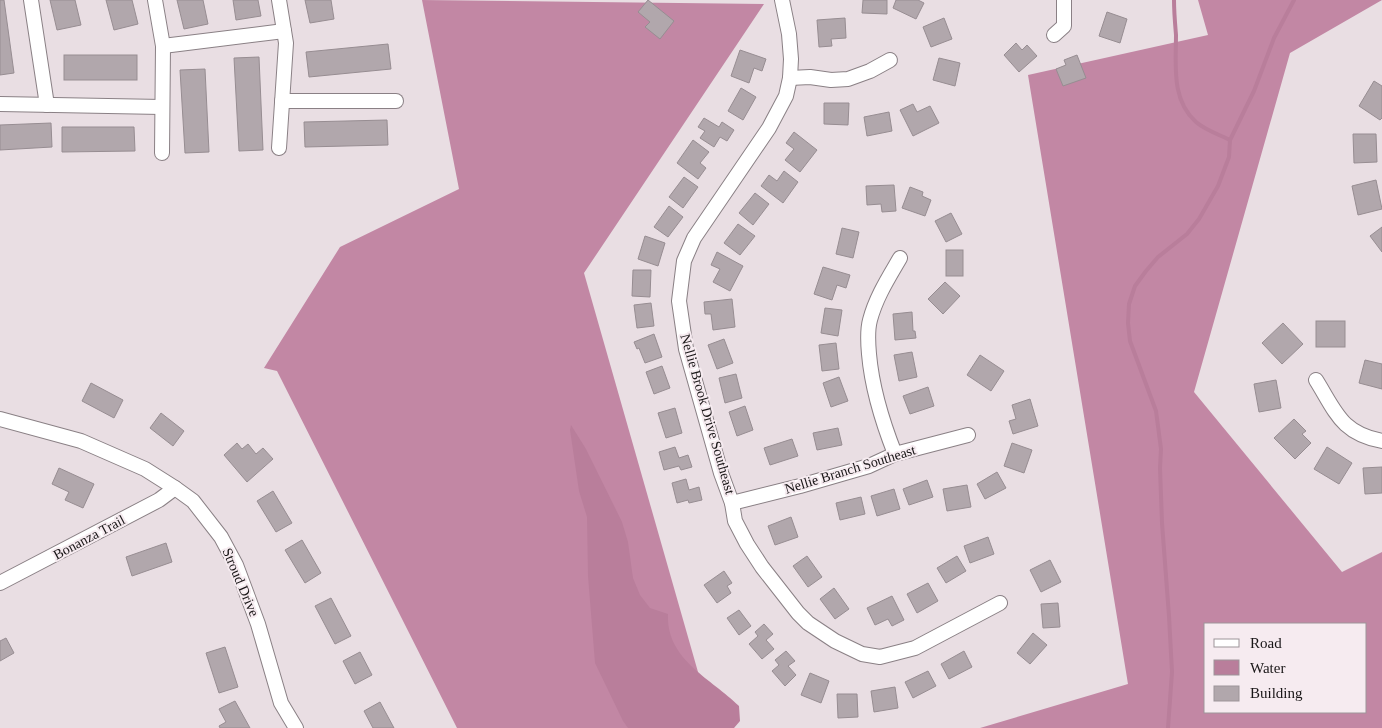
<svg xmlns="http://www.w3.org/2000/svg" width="1382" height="728" viewBox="0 0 1382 728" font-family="Georgia,serif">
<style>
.forest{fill:#c287a4;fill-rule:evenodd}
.water{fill:#b97e9b}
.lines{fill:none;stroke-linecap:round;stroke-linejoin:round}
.stream{stroke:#b97e9b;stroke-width:4}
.building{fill:#b1a7ac;stroke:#978d92}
.minor-casing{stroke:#8a8085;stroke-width:16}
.minor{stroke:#fff;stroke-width:14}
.labels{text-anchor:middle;stroke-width:4;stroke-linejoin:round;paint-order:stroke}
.street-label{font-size:14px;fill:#181516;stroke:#f6ebf0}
</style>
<rect width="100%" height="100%" fill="#e9dee3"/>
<g class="forest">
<path d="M422,0L764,4L584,273L714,728H457L277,371L264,368L340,247L459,189Z"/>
<path d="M1198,0H1382L1290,53L1194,392L1342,572L1382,552V728H980L1128,684L1028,75L1208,35ZM1206,624H1366V712H1206Z"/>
</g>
<path class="water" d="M571,425L586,449L622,522L628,542L633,578L640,595L650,608L668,614C666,660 711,678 739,706L740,721L734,728H628L623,721L595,663L588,576L587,517L579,491L570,430Z"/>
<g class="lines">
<g class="stream">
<path d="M1174,0C1174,12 1175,23 1176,35C1176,65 1171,100 1196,122C1205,130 1220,135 1230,140"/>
<path d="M1168,728L1172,672L1169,616L1162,523L1160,468L1161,449L1156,411L1130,341L1128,323L1129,304L1135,286L1146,271L1158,257L1187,234L1199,219L1218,186L1229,157L1230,140L1254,91L1274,38L1294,0"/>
</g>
</g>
<g class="building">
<path d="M0,0H4L14,73L0,75Z"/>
<path d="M50,0H75L81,25L57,30Z"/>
<path d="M106,0H132L138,24L114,30Z"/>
<path d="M177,0H203L208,24L184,29Z"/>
<path d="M233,0H258L261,16L236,20Z"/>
<path d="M305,0H331L334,19L310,23Z"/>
<path d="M648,0L674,21L660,39L645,27L650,22L638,12Z"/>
<path d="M863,0H887V14L862,13Z"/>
<path d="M896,0H918L924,3L916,19L893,8Z"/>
<path d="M1107,12L1127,19L1120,43L1099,36Z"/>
<path d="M845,18L846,38L831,39L832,46L819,47L817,20Z"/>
<path d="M944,18L952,39L931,47L923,27Z"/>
<path d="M1016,43L1022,50L1027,45L1037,56L1019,72L1004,55Z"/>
<path d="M388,44L391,69L309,77L306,52Z"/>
<path d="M740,50L766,59L762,71L754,68L749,83L731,76Z"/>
<rect x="64" y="55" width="73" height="25"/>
<path d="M1077,55L1086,78L1063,86L1056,69L1066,65L1064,60Z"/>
<path d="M259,57L263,150L239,151L234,58Z"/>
<path d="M939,58L960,63L955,86L933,80Z"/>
<path d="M205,69L209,152L185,153L180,70Z"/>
<path d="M1374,81L1382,86V118L1380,120L1359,106Z"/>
<path d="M741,88L756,97L743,120L728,111Z"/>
<path d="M824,103H849L848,125L824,124Z"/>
<path d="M913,104L917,112L930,106L939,123L913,136L900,110Z"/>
<path d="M889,112L892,131L867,136L864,117Z"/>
<path d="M704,118L719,127L722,122L734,130L727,141L720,137L714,147L700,138L705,131L698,127Z"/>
<path d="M387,120L388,145L305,147L304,122Z"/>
<path d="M51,123L52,147L0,150V125Z"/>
<path d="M62,127H134L135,151L62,152Z"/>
<path d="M794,132L817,150L800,172L785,160L794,149L786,143Z"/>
<path d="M1353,134H1376L1377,162L1354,163Z"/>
<path d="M693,140L709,152L700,163L706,168L698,179L677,163Z"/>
<path d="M784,171L798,182L783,203L761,186L769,175L777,181Z"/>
<path d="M684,177L698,187L683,208L669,197Z"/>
<path d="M1376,180L1382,209L1358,215L1352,186Z"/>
<path d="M894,185L896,211L882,212L881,204L867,205L866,186Z"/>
<path d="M910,187L923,192L922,196L931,200L925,216L902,208Z"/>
<path d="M755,193L769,204L753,225L739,213Z"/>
<path d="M669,206L683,217L668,237L654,227Z"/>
<path d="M951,213L962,234L946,242L935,221Z"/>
<path d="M738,224L755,236L740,255L724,243Z"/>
<path d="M1382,227V252L1370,236Z"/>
<path d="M842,228L859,232L853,258L836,254Z"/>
<path d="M645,236L665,243L658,266L638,259Z"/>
<rect x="946" y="250" width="17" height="26"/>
<path d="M717,252L743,266L730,291L713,282L720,269L711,265Z"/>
<path d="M823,267L850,275L846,288L837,285L832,300L814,294Z"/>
<path d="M633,270H651L650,297L632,296Z"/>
<path d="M945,282L960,296L943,314L928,299Z"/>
<path d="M732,299L735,327L713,330L711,314H705L704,302Z"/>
<path d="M651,303L654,326L637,328L634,305Z"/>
<path d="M825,308L842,310L838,336L821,333Z"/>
<path d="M912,312L913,331H915L916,338L895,340L893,314Z"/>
<rect x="1316" y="321" width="29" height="26"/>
<path d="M1283,323L1303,344L1282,364L1262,343Z"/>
<path d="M654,334L662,357L645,363L639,348L637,349L634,342Z"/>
<path d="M724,339L733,363L717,369L708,345Z"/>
<path d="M836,343L839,369L822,371L819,345Z"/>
<path d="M912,352L917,377L899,381L894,355Z"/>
<path d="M980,355L1004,371L991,391L967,375Z"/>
<path d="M1365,360L1382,364V389L1359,383Z"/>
<path d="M662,366L670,388L654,394L646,372Z"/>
<path d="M736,374L742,398L725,403L719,378Z"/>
<path d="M839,377L848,401L831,407L823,383Z"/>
<path d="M1276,380L1281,408L1259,412L1254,384Z"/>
<path d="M91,383L123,400L114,418L82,401Z"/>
<path d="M928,387L934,406L910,414L903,396Z"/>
<path d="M1030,399L1038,426L1013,434L1009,421L1016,419L1012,405Z"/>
<path d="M745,406L753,430L737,436L729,412Z"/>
<path d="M675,408L682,433L666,438L658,413Z"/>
<path d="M161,413L184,431L173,446L150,428Z"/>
<path d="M1294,419L1306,431L1302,434L1311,443L1295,459L1274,438Z"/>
<path d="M838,428L842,445L817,450L813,433Z"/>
<path d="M792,439L798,456L770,465L764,448Z"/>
<path d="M237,443L242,449L248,444L256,454L263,448L273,459L247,482L224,455Z"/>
<path d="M1012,443L1032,450L1024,473L1004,466Z"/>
<path d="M675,447L679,458L688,455L692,467L681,470L679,466L664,470L659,452Z"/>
<path d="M1327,447L1352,463L1339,484L1314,469Z"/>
<path d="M1382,467V493L1365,494L1363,468Z"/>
<path d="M59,468L94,484L83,508L65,500L69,492L52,484Z"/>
<path d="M997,472L1006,488L985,499L977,484Z"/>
<path d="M686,479L689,490L699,487L702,500L689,503L688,500L677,503L672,483Z"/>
<path d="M927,480L933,497L909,505L903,489Z"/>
<path d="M967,485L971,507L947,511L943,489Z"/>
<path d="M894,489L900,509L877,516L871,496Z"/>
<path d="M273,491L292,523L276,532L257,501Z"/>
<path d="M861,497L865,514L840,520L836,503Z"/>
<path d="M791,517L798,537L775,545L768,526Z"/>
<path d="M988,537L994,554L970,563L964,546Z"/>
<path d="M302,540L321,573L305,583L285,550Z"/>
<path d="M166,543L172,562L132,576L126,557Z"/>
<path d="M807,556L822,577L808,587L793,566Z"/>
<path d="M957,556L966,571L946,583L937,568Z"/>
<path d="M1050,560L1061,582L1041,592L1030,570Z"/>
<path d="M724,571L732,583L727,586L731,593L717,603L704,585Z"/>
<path d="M928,583L938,601L917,613L907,594Z"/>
<path d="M834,588L849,609L835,619L820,599Z"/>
<path d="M892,596L904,620L892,626L888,619L875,625L867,608Z"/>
<path d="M331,598L351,636L335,644L315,606Z"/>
<path d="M1058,603L1060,627L1043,628L1041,604Z"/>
<path d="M739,610L751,626L739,635L727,618Z"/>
<path d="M764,624L773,634L766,640L774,649L762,659L749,644L758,636L755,632Z"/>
<path d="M1033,633L1047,645L1030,664L1017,653Z"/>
<path d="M6,638L14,653L0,661V641Z"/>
<path d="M225,647L238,687L219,693L206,653Z"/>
<path d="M786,651L795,661L788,666L796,675L785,686L772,671L779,665L775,660Z"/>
<path d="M964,651L972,667L949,679L941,664Z"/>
<path d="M360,652L372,675L355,684L343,661Z"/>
<path d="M928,671L936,686L913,698L905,682Z"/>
<path d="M810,673L829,681L821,703L801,695Z"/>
<path d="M895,687L898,708L874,712L871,691Z"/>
<path d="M837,694H857L858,717L838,718Z"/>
<path d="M235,701L250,728H220L219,726L226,722L219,709Z"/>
<path d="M380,702L394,728H373L364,711Z"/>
</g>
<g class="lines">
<defs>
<g id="minor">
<path d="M31,0L47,105"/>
<path d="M155,0L163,46L162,153"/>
<path d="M279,0L286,43L279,148"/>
<path d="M782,0L789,34L791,59L790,78L786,96L769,128L694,238L684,261L679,301L686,349L721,473L732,503L735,521L747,544L762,567L798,613L808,623L835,641L862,654L880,657L915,648L1000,603"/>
<path d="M1054,35L1064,26V0"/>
<path d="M163,46L284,31"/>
<path d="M790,78L810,77L831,80L848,79L870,71L890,60"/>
<path d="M282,101H396"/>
<path d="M0,104L162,107"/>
<path d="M1316,380C1336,412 1341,433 1382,441"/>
<path d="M0,419L81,441L145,469L175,488L193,501L221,537L236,565L258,624L281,703L296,728"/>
<path d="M895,454C882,421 872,389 869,354C868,343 867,331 870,320C876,297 889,277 900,258"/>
<path d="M732,503L800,486L869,466L895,454L968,435"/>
<path d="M0,583L159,500L175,488"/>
</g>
</defs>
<use href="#minor" class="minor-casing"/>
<use href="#minor" class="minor"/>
</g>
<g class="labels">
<g class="street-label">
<text transform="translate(708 414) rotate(74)" y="5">Nellie Brook Drive Southeast</text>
<text transform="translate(850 469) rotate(-17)" y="5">Nellie Branch Southeast</text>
<text transform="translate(89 537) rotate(-28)" y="5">Bonanza Trail</text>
<text transform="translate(241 582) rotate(67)" y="5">Stroud Drive</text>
</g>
</g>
<rect x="1204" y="623" width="162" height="90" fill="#f6ebf0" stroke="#9d9599"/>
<rect x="1214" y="639" width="25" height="8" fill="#ffffff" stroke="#9d9599"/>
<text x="1250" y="648" font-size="15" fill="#181516">Road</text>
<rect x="1214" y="660" width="25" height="15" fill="#b97e9b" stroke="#9d9599"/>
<text x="1250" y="673" font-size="15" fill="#181516">Water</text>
<rect x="1214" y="686" width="25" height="15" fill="#b1a7ac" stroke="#9d9599"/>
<text x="1250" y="698" font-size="15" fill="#181516">Building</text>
</svg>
